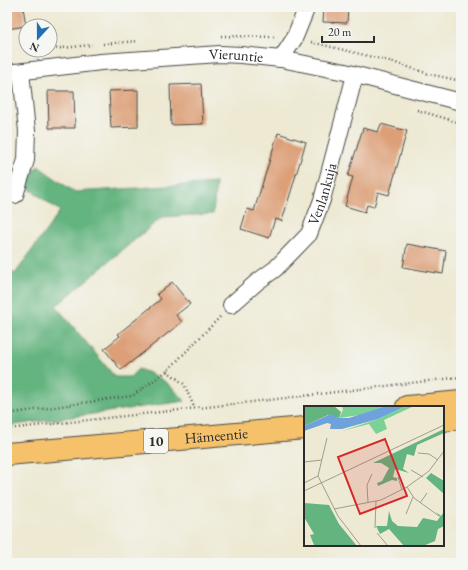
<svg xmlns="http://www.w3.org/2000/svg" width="468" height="570" viewBox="0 0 468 570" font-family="'EB Garamond',serif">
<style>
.forest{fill:#64b47f;stroke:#487055}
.building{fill:#dc9f77}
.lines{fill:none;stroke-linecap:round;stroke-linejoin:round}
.street-casing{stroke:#484844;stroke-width:18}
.highway-casing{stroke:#484844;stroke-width:24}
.path{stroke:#484844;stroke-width:2.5;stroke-dasharray:1 3;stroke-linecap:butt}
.street{stroke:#fff;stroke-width:16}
.highway{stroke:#f5c16b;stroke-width:22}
.labels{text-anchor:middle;stroke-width:3;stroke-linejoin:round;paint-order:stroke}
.shield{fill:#f6f6f2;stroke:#686867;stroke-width:1}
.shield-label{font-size:14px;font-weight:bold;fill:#2b2b2b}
.street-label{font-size:15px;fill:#2b2b2b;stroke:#f6f6f2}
.inset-road{fill:none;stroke:#9f9d90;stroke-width:1}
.view{fill:#d62828;fill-opacity:0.15;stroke:#d62828;stroke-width:2}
.inset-edge{fill:none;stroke:#2b2b2b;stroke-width:2}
</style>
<rect width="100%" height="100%" fill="#f6f6f2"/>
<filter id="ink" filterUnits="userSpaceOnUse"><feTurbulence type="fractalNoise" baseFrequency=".025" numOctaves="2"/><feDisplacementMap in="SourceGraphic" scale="8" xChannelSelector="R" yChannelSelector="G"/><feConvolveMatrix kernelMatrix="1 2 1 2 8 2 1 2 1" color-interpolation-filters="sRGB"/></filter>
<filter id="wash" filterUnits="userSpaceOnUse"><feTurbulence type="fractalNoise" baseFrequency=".012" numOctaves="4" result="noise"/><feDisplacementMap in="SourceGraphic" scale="16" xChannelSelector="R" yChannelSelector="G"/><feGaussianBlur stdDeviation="0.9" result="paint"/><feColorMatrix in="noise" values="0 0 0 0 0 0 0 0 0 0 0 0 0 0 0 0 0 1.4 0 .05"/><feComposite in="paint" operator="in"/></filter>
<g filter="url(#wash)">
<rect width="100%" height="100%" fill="#ede9d3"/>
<path class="forest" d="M38,166L74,192L216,183L213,214L162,217L56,306L115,377H130L138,369C162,377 168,383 185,401L7,426V268L15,274L60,211L24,185Z"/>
<g id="blocks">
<g class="building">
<path d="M7,7H23L26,26L7,29Z"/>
<path d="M324,7H348L347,23L323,22Z"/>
<path d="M201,84L203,124L171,125L170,85Z"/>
<path d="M138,90V127L111,128L109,91Z"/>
<path d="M48,91H74L75,128H49Z"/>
<path d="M381,124L407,131L389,195L378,192L374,207L367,205L365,212L345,206L353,177L348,176L363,128L378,132Z"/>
<path d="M278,133L306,142L282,221L275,219L269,238L241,229L247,209L254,211Z"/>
<path d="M407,244L446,251L443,274L403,267Z"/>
<path d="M172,282L190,304L176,315L182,322L121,370L104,349L120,336L118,334L161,299L157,294Z"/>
</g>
</g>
</g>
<g filter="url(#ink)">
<use href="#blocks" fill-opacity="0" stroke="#484844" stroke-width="1"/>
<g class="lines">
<defs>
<g id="street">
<path d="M281,59L294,39L307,7"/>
<path id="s1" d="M7,73L101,62L220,54L241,55L281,59L345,72L461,102"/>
<path d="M15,195L26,160L27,131L21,72"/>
<path id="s2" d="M231,305L257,282L275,269L309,234L322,200L355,75"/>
</g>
<g id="highway">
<path d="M407,407L461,402"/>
<path d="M443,420L461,418"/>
<path id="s3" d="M7,454L305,428"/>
</g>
</defs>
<use href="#street" class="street-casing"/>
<use href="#highway" class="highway-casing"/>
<g class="path">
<path d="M221,36L276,37"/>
<path d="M311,42L393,62L429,74L461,81"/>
<path d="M103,44L138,41"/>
<path d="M52,49L92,45"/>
<path d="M417,110L461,123"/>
<path d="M167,371L184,384L194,407"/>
<path d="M7,414L109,399L132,396L167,371L221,316"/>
<path d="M7,429L252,402L461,377"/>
</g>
<use href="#street" class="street"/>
<use href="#highway" class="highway"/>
</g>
</g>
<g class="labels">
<rect class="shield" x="144" y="429" width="24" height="24" rx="3"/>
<g class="shield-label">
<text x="156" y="446">10</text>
</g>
<g class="street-label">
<text dy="5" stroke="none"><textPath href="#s1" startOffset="230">Vieruntie</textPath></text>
<text dy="5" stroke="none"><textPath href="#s2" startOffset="148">Venlankuja</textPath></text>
<text dy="5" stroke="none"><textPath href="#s3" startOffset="210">Hämeentie</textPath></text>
</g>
</g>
<g transform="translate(304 406)">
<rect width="140" height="140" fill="#ede9d3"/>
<path d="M38,0H82L56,9L35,12L39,4ZM102,0H110L80,14L83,23L72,28L65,18L38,25L74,13Z" fill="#7bd296"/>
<path d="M0,0H30L37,6L35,12L24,9L0,20ZM140,23V27L113,39L110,50L103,48L99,63L105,67L91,63L89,71L93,72V75L88,74L74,80L73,77L78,75L85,62L77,57H69ZM127,67L140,75V88L122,72ZM0,97L25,99L35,118L53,140H7L10,139L6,129L10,128L0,111ZM85,105L88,115L94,120L113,121L119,112L133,115L136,111L132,106L137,110L140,106V120L134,123L131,135L119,140H100L85,123L76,128L72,120H83Z" fill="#64b47f"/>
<path d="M82,0H102L74,13L38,23H26L27,18L23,17L0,25V20L27,8L34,12H45Z" fill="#6fa2db"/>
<path class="inset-road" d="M23,32L14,70L34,110L57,140M114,47L125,48L134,54M0,56L18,54M107,64L119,71M94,71L98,84M0,77L14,70M103,81L110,92L135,110M0,85L140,19M64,96L63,79L68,68M116,97L123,87M30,103L77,94L103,81L125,65L140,45M102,108L109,91M71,122L72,95M73,127L84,140"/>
<path class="view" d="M81,33L103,90L56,108L34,51Z"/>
<rect width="140" height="140" class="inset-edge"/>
</g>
<rect width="468" height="570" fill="none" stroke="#f6f6f2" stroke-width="24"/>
<g transform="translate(38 38) rotate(201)"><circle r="19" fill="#f6f6f2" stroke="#a5a5a2"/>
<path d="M0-3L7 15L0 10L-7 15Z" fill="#1f6fb2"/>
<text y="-6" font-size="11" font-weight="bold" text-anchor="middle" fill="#2b2b2b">N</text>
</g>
<path d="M322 36v6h52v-6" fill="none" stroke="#2b2b2b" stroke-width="2"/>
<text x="328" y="36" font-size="12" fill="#2b2b2b" stroke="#f6f6f2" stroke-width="3" paint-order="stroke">20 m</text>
</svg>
